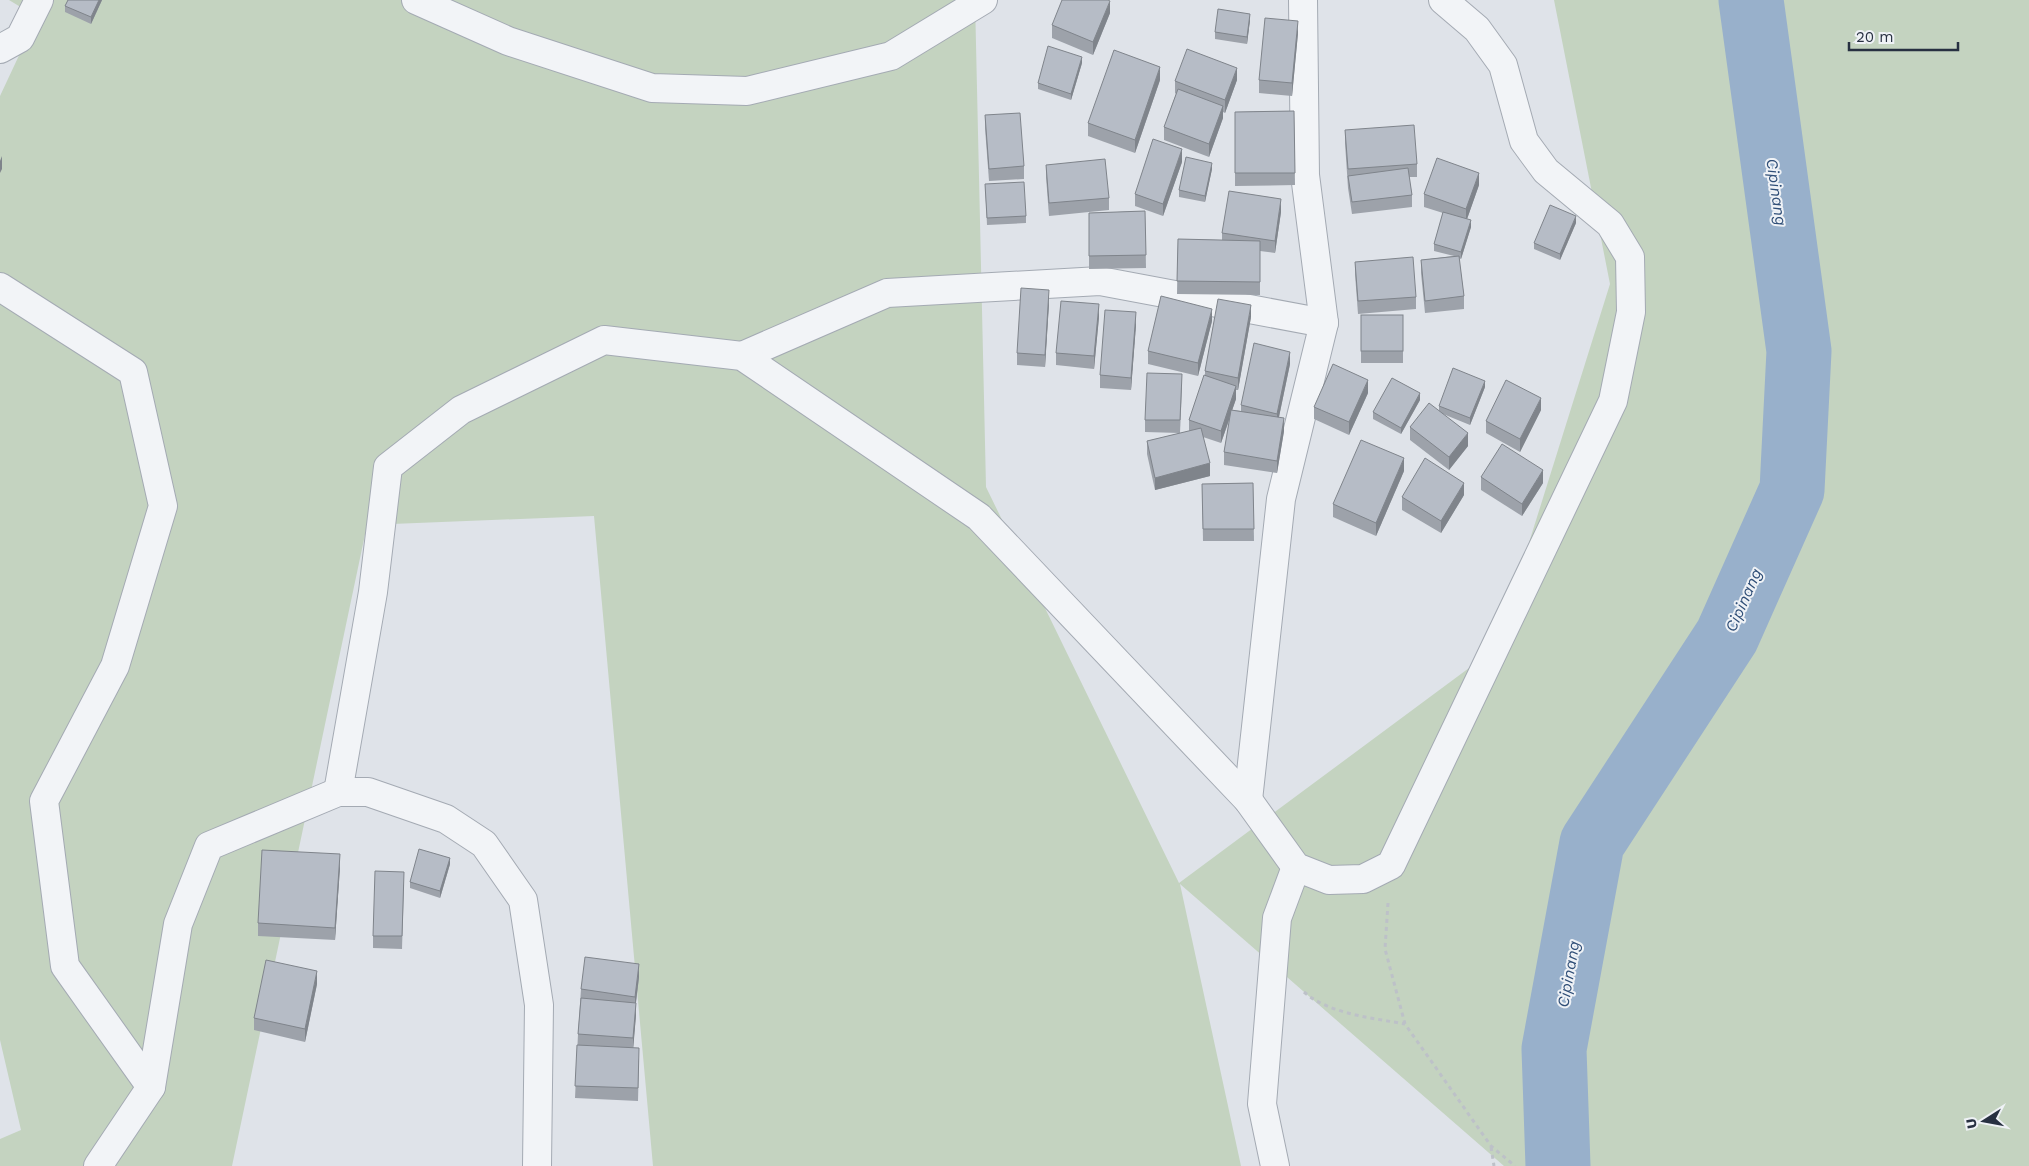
<svg xmlns="http://www.w3.org/2000/svg" width="2029" height="1166" viewBox="0 0 2029 1166" font-family="'Work Sans',sans-serif">
<style>
.green{fill:#c4d3c0}
.lines{fill:none;stroke-linecap:round;stroke-linejoin:round}
.river{stroke:#98b0cb;stroke-width:65}
.street-casing{stroke:#a4aab3;stroke-width:30}
.path{stroke:#bdc1c8;stroke-width:3;stroke-dasharray:4 4;stroke-linecap:butt}
.street{stroke:#f2f4f7;stroke-width:28}
.wall{fill:#9da2aa}
.shaded-wall{fill:#7f848b}
.building{fill:#b6bcc6;stroke:#7f848b}
.labels{text-anchor:middle;stroke-width:4;stroke-linejoin:round;paint-order:stroke}
.water-label{font-size:16px;font-style:italic;fill:#2f4e77;stroke:#eff2f6}
</style>
<rect width="100%" height="100%" fill="#dfe3e9"/>
<path class="green" d="M9,0H975L986,487L1179,883L1496,648L1610,284L1554,0H2029V1166H1504L1180,884L1241,1166H653L594,516L367,525L232,1166H0V1139L21,1130L0,1040V96L37,17Z"/>
<g class="lines">
<path class="river" d="M1558,1166L1554,1049L1592,843L1727,636L1792,490L1799,351L1751,0"/>
<defs>
<g id="street">
<path d="M416,0L508,41L652,88L747,91L891,56L983,0"/>
<path d="M0,49L20,38L39,0"/>
<path d="M0,287L133,372L163,506L115,666L44,801L65,966L151,1087"/>
<path d="M742,356L887,293L1100,281L1324,323"/>
<path d="M338,792L373,592L388,467L461,410L604,340L742,356L979,517L1248,800L1296,867L1329,880L1363,879L1391,865L1613,401L1631,312L1630,257L1610,224L1546,171L1524,141L1503,65L1477,29L1443,0"/>
<path d="M1248,800L1281,499L1324,323L1305,175L1303,0"/>
<path d="M98,1166L151,1087L178,924L209,846L338,792H368L446,819L484,844L523,900L539,1005L537,1166"/>
<path d="M1275,1166L1262,1104L1277,918L1296,867"/>
</g>
</defs>
<use href="#street" class="street-casing"/>
<g class="path">
<path d="M1388,903L1385,949L1405,1024L1491,1146L1515,1166"/>
<path d="M1304,992C1329,1014 1373,1018 1405,1024"/>
<path d="M1491,1147L1494,1166"/>
</g>
<use href="#street" class="street"/>
</g>
<g class="wall">
<path d="M68,0H102L91,24L65,12V6Z"/>
<path d="M1110,13L1093,55L1052,38V25Z"/>
<path d="M1250,20L1247,44L1215,39V32Z"/>
<path d="M1298,33L1292,96L1259,93V80Z"/>
<path d="M1082,63L1071,100L1038,89V83Z"/>
<path d="M1160,80L1135,153L1088,136V123Z"/>
<path d="M1237,80L1225,113L1223,112V118L1209,157L1164,140V127L1176,94L1175,93V81Z"/>
<path d="M1294,111L1295,185L1235,186V112Z"/>
<path d="M985,115L1024,166V179L989,181L985,128Z"/>
<path d="M1345,130L1417,164V177H1409L1412,195V207L1352,214L1348,188L1345,143Z"/>
<path d="M1182,162L1163,216L1135,206V194Z"/>
<path d="M1046,165L1109,198V210L1049,216L1046,177Z"/>
<path d="M1212,169L1205,202L1179,197V190Z"/>
<path d="M985,184L1026,216V223L987,225Z"/>
<path d="M1479,185L1467,219L1471,227L1461,259L1459,258L1464,296V309L1425,313L1421,273V260L1454,256L1434,251V244L1443,213L1424,207V194Z"/>
<path d="M1145,211L1146,268L1089,269V213Z"/>
<path d="M1281,212L1275,253L1260,251V295L1177,294L1178,239L1222,240V233Z"/>
<path d="M1576,223L1560,260L1534,249V243Z"/>
<path d="M1355,262L1416,297V309L1358,314L1355,274Z"/>
<path d="M1049,303L1045,367L1017,365V353Z"/>
<rect x="1361" y="315" width="42" height="48"/>
<path d="M1099,317L1094,369L1056,365V353Z"/>
<path d="M1251,317L1238,390H1236V399L1232,410L1241,411V405L1290,364L1279,417L1284,431L1277,473L1224,465V452L1230,418L1221,443L1203,437L1210,476L1155,490L1147,454V441L1189,431V420L1205,375V371Z"/>
<path d="M1212,321L1198,376L1148,364V351Z"/>
<path d="M1136,325L1131,390L1100,388V375Z"/>
<path d="M1182,387L1180,433L1145,432V420Z"/>
<path d="M1485,387L1470,425L1443,414L1468,446L1449,470L1410,440V427L1439,411V406Z"/>
<path d="M1368,393L1349,435L1314,419V407Z"/>
<path d="M1420,400L1401,434L1373,419V412Z"/>
<path d="M1541,410L1520,452L1486,433V421Z"/>
<path d="M1404,471L1376,536L1333,517V504Z"/>
<path d="M1481,477L1543,483L1522,516L1481,490Z"/>
<path d="M1253,483L1254,541H1203L1202,484Z"/>
<path d="M1464,495L1441,533L1402,510V497Z"/>
<path d="M450,864L440,898L410,888V882Z"/>
<path d="M340,867L335,940L258,936V923Z"/>
<path d="M404,884L402,949L373,948V936Z"/>
<path d="M639,977L636,1003V1015L633,1048L639,1061L638,1101L575,1098L578,1034L581,989Z"/>
<path d="M317,984L305,1042L254,1030V1018Z"/>
</g>
<g class="shaded-wall">
<path d="M99,0H102L91,24V17Z"/>
<path d="M1110,1V13L1093,55V42Z"/>
<path d="M1250,14V20L1247,44V37Z"/>
<path d="M1298,21V33L1292,96V83Z"/>
<path d="M1082,57V63L1071,100V94Z"/>
<path d="M1160,67V80L1135,153V140Z"/>
<path d="M1237,68V80L1225,113V100Z"/>
<path d="M1223,106V118L1209,157V144Z"/>
<path d="M1182,149V162L1163,216V204Z"/>
<path d="M2,156V169L0,173V161Z"/>
<path d="M1212,163V169L1205,202V196Z"/>
<path d="M1479,173V185L1466,222V209Z"/>
<path d="M1281,199V212L1275,253V241Z"/>
<path d="M1576,216V223L1560,260V254Z"/>
<path d="M1471,220V227L1461,259V252Z"/>
<path d="M1049,290V303L1045,367V355Z"/>
<path d="M1099,304V317L1094,369V356Z"/>
<path d="M1251,305V317L1238,390V378Z"/>
<path d="M1212,309V321L1198,376V363Z"/>
<path d="M1136,312V325L1131,390V378Z"/>
<path d="M1290,352V364L1277,426V414Z"/>
<path d="M1368,380V393L1349,435V422Z"/>
<path d="M1485,381V387L1470,425V418Z"/>
<path d="M1236,386V399L1221,443V431Z"/>
<path d="M1420,393V400L1401,434V428Z"/>
<path d="M1541,398V410L1520,452V439Z"/>
<path d="M1284,418V431L1277,473V461Z"/>
<path d="M1468,433V446L1449,470V457Z"/>
<path d="M1404,458V471L1376,536V523Z"/>
<path d="M1210,463V476L1155,490V478Z"/>
<path d="M1543,470V483L1522,516V504Z"/>
<path d="M1464,483V495L1441,533V521Z"/>
<path d="M340,854V867L335,940V928Z"/>
<path d="M450,858V864L440,898V891Z"/>
<path d="M639,964V977L635,1009V997Z"/>
<path d="M317,971V984L305,1042V1029Z"/>
<path d="M636,1003V1015L633,1051V1038Z"/>
</g>
<g class="building">
<path d="M68,0H99L91,17L65,6Z"/>
<path d="M1062,0H1108L1110,1L1093,42L1052,25Z"/>
<path d="M1218,9L1250,14L1247,37L1215,32Z"/>
<path d="M1265,18L1298,21L1292,83L1259,80Z"/>
<path d="M1048,46L1082,57L1071,94L1038,83Z"/>
<path d="M1187,49L1237,68L1225,100L1175,81Z"/>
<path d="M1114,50L1160,67L1135,140L1088,123Z"/>
<path d="M1178,89L1223,106L1209,144L1164,127Z"/>
<path d="M1294,111L1295,173H1235V112Z"/>
<path d="M1020,113L1024,166L989,169L985,115Z"/>
<path d="M1414,125L1417,164L1348,169L1345,130Z"/>
<path d="M1153,139L1182,149L1163,204L1135,194Z"/>
<path d="M1186,157L1212,163L1205,196L1179,190Z"/>
<path d="M1437,158L1479,173L1466,209L1424,194Z"/>
<path d="M1105,159L1109,198L1049,203L1046,165Z"/>
<path d="M1408,168L1412,195L1352,202L1348,176Z"/>
<path d="M1024,182L1026,216L987,218L985,184Z"/>
<path d="M1229,191L1281,199L1275,241L1222,233Z"/>
<path d="M1550,205L1576,216L1560,254L1534,243Z"/>
<path d="M1145,211L1146,255L1089,256V213Z"/>
<path d="M1443,212L1471,220L1461,252L1434,244Z"/>
<path d="M1178,239L1260,241V282L1177,281Z"/>
<path d="M1459,256L1464,296L1425,301L1421,260Z"/>
<path d="M1413,257L1416,297L1358,301L1355,262Z"/>
<path d="M1021,288L1049,290L1045,355L1017,353Z"/>
<path d="M1161,296L1212,309L1198,363L1148,351Z"/>
<path d="M1218,299L1251,305L1238,378L1205,371Z"/>
<path d="M1061,301L1099,304L1094,356L1056,353Z"/>
<path d="M1105,310L1136,312L1131,378L1100,375Z"/>
<rect x="1361" y="315" width="42" height="36"/>
<path d="M1254,343L1290,352L1277,414L1241,405Z"/>
<path d="M1333,364L1368,380L1349,422L1314,407Z"/>
<path d="M1453,368L1485,381L1470,418L1439,406Z"/>
<path d="M1147,373L1182,374L1180,420H1145Z"/>
<path d="M1204,375L1236,386L1221,431L1189,420Z"/>
<path d="M1392,378L1420,393L1401,428L1373,412Z"/>
<path d="M1506,380L1541,398L1520,439L1486,421Z"/>
<path d="M1429,403L1468,433L1449,457L1410,427Z"/>
<path d="M1231,410L1284,418L1277,461L1224,452Z"/>
<path d="M1201,428L1210,463L1155,478L1147,441Z"/>
<path d="M1361,440L1404,458L1376,523L1333,504Z"/>
<path d="M1502,444L1543,470L1522,504L1481,477Z"/>
<path d="M1425,458L1464,483L1441,521L1402,497Z"/>
<path d="M1253,483L1254,529H1203L1202,484Z"/>
<path d="M419,849L450,858L440,891L410,882Z"/>
<path d="M262,850L340,854L335,928L258,923Z"/>
<path d="M375,871L404,872L402,936H373Z"/>
<path d="M585,957L639,964L635,997L581,989Z"/>
<path d="M266,960L317,971L305,1029L254,1018Z"/>
<path d="M581,998L636,1003L633,1038L578,1034Z"/>
<path d="M577,1045L639,1048L638,1088L575,1086Z"/>
</g>
<g class="labels">
<g class="water-label">
<text transform="translate(1777 192) rotate(82)" y="6">Cipinang</text>
<text transform="translate(1743 600) rotate(-66)" y="6">Cipinang</text>
<text transform="translate(1568 974) rotate(-80)" y="6">Cipinang</text>
</g>
</g>
<g transform="translate(1984 1121) rotate(259)" stroke="#eff2f6" stroke-width="4" paint-order="stroke">
<path d="M0-4L9 19L0 12L-9 19Z" fill="#273041"/>
<text y="-8" font-size="14" font-weight="bold" text-anchor="middle" fill="#273041">U</text>
</g>
<path d="M1849 42v8h109v-8" fill="none" stroke="#273041" stroke-width="2.5"/>
<text x="1856" y="42" font-size="15" fill="#273041" stroke="#eff2f6" stroke-width="4" paint-order="stroke">20 m</text>
</svg>
